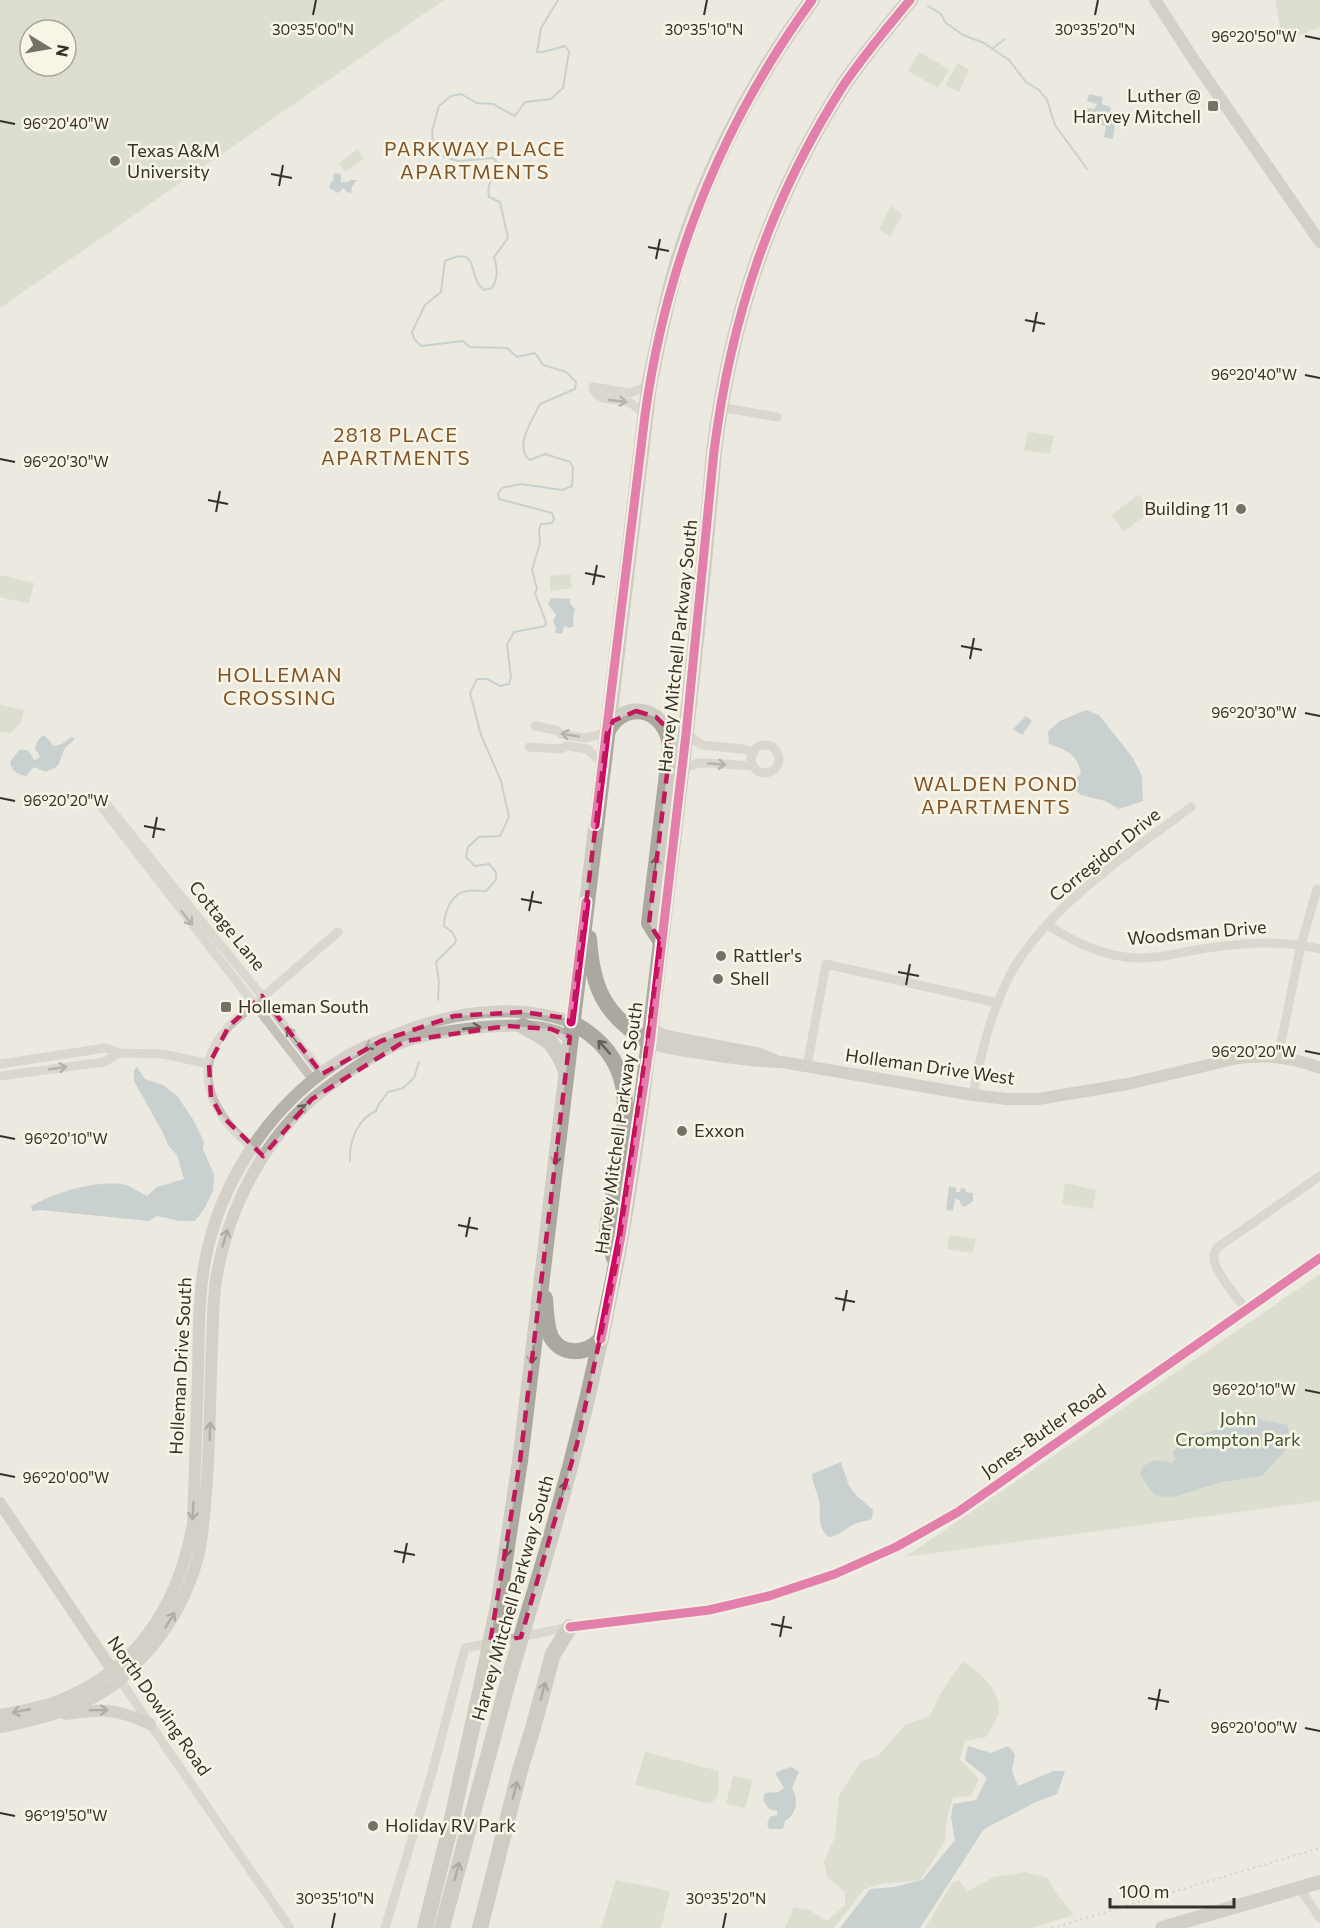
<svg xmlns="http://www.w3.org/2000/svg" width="1320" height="1928" viewBox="0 0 1320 1928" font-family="Commissioner,sans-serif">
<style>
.green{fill:#c8d2bb;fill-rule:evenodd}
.water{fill:#9eb4bc}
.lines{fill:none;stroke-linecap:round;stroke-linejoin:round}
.stream{stroke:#9eb4bc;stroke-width:2}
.street{stroke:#c5c1b9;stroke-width:9}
.secondary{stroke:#b5b2aa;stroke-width:12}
.primary{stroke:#b3b0a9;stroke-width:14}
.highway{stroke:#aba89f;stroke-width:16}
.rail{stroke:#acaaa4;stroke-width:2;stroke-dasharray:1.5 4.5;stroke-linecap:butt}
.highway-bridge{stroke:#aba89f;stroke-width:16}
.cycleway-casing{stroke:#f8f5e7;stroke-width:13}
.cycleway{stroke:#d6006c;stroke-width:9}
.oneway{stroke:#767169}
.oneway2{stroke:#646058}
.oneway3{stroke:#68645c}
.marked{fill:none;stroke:#c2185b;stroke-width:4.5;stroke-dasharray:12 8;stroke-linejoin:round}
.ticks{fill:none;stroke:#353028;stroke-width:2}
.poi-dot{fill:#757168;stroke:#f8f5e7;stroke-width:2}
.labels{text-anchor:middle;stroke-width:5;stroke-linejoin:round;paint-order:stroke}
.poi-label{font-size:18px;fill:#353028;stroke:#f8f5e7;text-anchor:start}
.street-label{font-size:18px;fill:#353028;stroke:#f8f5e7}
.park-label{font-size:18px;fill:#3a522d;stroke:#f8f5e7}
.neighbourhood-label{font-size:20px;letter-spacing:1.5px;fill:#805325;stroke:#f8f5e7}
.ticks-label{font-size:15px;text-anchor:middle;fill:#353028;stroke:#f8f5e7;stroke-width:5;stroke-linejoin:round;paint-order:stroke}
</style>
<rect width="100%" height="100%" fill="#ece9e0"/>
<g class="green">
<path d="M0,0H444L0,308ZM30,30H66V66H30Z"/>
<path d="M1275,0H1320V27L1283,42Z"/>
<path d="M919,52L949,69L938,88L908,71Z"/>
<path d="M958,63L969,70L959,92L945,85Z"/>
<path d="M358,149L364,159L345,172L339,163Z"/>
<path d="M891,206L903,214L890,236L879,229Z"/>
<path d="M1028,431L1054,436L1050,454L1024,450Z"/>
<path d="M1139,494L1151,512L1124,531L1111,515Z"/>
<path d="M570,574L572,588L550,591V576Z"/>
<path d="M0,575L34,583L29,604L0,597Z"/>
<path d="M0,705L24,710L21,723L10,733L0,732Z"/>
<path d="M1065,1183L1096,1190L1093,1209L1062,1204Z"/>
<path d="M949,1235L976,1239L973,1253L947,1249Z"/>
<path d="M1320,1274V1501L905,1557Z"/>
<path d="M963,1661C979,1672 1005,1693 998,1715C995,1723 990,1730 986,1737L965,1741L960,1759L979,1779L971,1796L953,1798L947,1818L945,1841L920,1881L884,1883L864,1889L834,1928H785L794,1907L809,1910L827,1921L845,1905V1892L827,1877L824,1862L835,1837L839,1796L861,1761L878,1756L905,1725L930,1716L940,1694Z"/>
<path d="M645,1752L719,1771C717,1787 723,1790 711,1804L635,1785Z"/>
<path d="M733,1776L753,1780L745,1808L726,1804Z"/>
<path d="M1025,1872L1048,1878L1055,1892L1074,1915L1031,1928H925L952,1883L959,1880L968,1891L994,1877Z"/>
<path d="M616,1880L670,1891L661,1928H601Z"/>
</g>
<g class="water">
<path d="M1089,94L1103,97L1102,104L1110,107L1111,114L1116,115L1113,139L1104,137L1106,126C1098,125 1094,119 1085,117L1087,108L1094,109L1097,104L1087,101Z"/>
<path d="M334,173L341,174V182H349L350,180H357L352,187L351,193L347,192L344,188L338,193L329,188L330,183L333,181Z"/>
<path d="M551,598L570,599V603L575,609L573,618L574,626L569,628L564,626L562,634L555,633L556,628L553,621L556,615L548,604Z"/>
<path d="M1086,710L1099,715L1133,758L1142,776L1143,801L1119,809L1105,801L1081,795L1074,789L1073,780L1081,774C1077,753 1067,751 1049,744L1048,731L1060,721Z"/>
<path d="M1026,716L1032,721L1022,735L1013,729Z"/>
<path d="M44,735L50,741L53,746L62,744L71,737L75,739C71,743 66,746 64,750C57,765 64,764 46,772L34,767L26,776C17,774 12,772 10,762L19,750H28L34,760L38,759L40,756L35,749C36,742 38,739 44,735Z"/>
<path d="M137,1067L145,1079L163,1085L178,1097L194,1121L204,1142L203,1149L214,1174L213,1191L204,1209L195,1221H179L157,1216L149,1221L40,1210L32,1211L31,1206C57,1192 92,1181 122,1184C130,1185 139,1192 147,1196L157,1187L184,1179L177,1155L168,1145L163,1133L134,1081V1070Z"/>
<path d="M949,1186L956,1188V1192H960L961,1188L966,1189L965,1192L973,1193V1201L965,1207L961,1205L960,1200L955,1199L953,1211L946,1210Z"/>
<path d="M1245,1412C1253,1412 1256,1416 1263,1420C1265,1421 1283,1424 1288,1425L1290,1445L1262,1476L1222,1482L1177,1496L1167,1497L1155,1495L1148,1487L1140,1474L1143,1466L1156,1460L1172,1463L1175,1459L1173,1452L1180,1443L1188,1437L1232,1426Z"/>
<path d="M841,1462L849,1486L857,1496L873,1510L872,1519C867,1521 863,1521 858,1523C846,1526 840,1537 828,1537C814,1522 823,1513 818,1497C816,1488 812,1483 812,1474Z"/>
<path d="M968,1746L991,1753L1008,1746L1015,1754L1012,1771L1018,1786L1053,1771H1065L1057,1794L1036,1802L984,1829L920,1928H840L870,1889L894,1887L922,1880L955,1840L951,1818L953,1804L976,1800L987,1778L965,1760Z"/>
<path d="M792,1767L799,1772L792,1788C799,1800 797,1814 785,1821L783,1829H769L767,1824L770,1817L777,1815V1811L769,1809L763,1800L765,1793L778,1792L784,1788L775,1773L784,1769Z"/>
</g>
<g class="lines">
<g class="stream">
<path d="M928,6L941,14L945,22L963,35L984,43L1009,60L1026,82L1039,90L1047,100L1055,125L1087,169"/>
<path d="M993,48L1005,39"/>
<path d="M438,1000L439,981L436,962L455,943L456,939L452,932L444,926C444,913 451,894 466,891C472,890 479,891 486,891L496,880V872L489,864L475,866L466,857L468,847L479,837L500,836L509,817L501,781L481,735L470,693L477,679H487L500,686L509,684L511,677L507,645L514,632L545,626L546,622L535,593L537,589L532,570L540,543L539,530L541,524L552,523L554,519L552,513L499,499L498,494L502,488L521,484L562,490L572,486L573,468L570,462L545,454L530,460C513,447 533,419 540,404L575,389L576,382L566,372L543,365L535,353L517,357L507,348L470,347L463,341L421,346L414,339L412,332L425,305L441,292L445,261C482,244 466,277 484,290L492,288C498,278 498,268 494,257L508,238L500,202L489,197C486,181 495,178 499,164L493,158L458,161L439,155L433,143L432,131L439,106L451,96L461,94L477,103L493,104L515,116L525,102L551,99L563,88L569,51L565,46L543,52H537L541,28L558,0"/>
<path d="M350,1161C349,1142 357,1119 376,1111L379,1104L388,1092L403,1088L414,1078L419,1062"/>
</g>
<g class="street">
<path d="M593,387C598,405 617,396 630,403C635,405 640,411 645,415"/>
<path d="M593,387L630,393L649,386"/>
<path d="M720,407L777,417"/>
<path d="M535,726L556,730L561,734L584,738L607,733"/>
<path d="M686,734L702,745L742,749L754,752"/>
<circle cx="765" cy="759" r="14"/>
<path d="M529,747L560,749L567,746L588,749L603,765"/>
<path d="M682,769L699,763H709L753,766"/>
<path d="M1048,925C1075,943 1104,957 1137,958C1157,959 1177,953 1196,950C1238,943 1279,939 1320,949"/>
<path d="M1278,1057L1301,945L1317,889"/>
<path d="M0,1064L105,1048L120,1053L163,1054L209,1064"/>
<path d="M807,1066L826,964L998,1003"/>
<path d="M0,1076L104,1062L120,1053"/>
<path d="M313,1080L100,805L104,801L262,996L322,1074"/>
<path d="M973,1095C981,1053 991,1011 1011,973C1049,905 1130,853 1191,807"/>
<path d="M257,1151C224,1126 194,1087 215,1045C219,1038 225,1032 229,1026L338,932"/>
<path d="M1246,1309C1237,1297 1216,1274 1214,1260C1213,1255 1215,1251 1218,1247L1320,1176"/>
<path d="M120,1680L290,1928"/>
<path d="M1299,1888L1320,1918"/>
<path d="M385,1928L432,1773L465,1648L570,1627L709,1610L769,1596L835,1574L896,1547L958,1512L1320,1258"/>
</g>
<g class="secondary">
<path d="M1155,0L1196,63L1320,242"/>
<path d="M652,1028L661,1034L671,1037L760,1054L775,1060"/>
<path d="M650,1043C668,1049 687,1051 706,1054C732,1058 756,1062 782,1062L973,1095L1007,1099H1038L1128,1084L1238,1058C1267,1054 1293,1057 1320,1068"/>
<path d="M0,1503L117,1677"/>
<path d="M66,1714C102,1709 116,1708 150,1724"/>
<path d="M0,1715C19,1711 40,1708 58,1701C138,1670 178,1605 193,1524C195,1474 196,1424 198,1374C199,1336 198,1299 205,1261C221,1177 275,1098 349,1055C362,1048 376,1042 390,1037C445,1013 514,1001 571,1022"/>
<path d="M0,1727C42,1719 88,1707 121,1679C131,1670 140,1659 150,1649C172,1623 189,1590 198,1557C203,1537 204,1515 206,1494C210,1444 210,1393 212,1343C213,1322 213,1300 216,1280C228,1208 264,1137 321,1092C345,1074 378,1050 406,1041C421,1036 437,1033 452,1031C480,1026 549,1019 570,1039"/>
</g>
<path class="primary" d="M1162,1928L1320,1882"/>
<g class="highway">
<path d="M607,732C626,696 669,710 670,749L649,923L661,942"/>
<path d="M589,938C592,989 605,1016 650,1043"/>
<path d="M571,1022C647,1062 624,1126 613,1196C611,1207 607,1221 607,1232C608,1240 612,1250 614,1258"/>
<path d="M523,1026C552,1042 552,1040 566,1070"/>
<path d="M545,1298C546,1310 546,1326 551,1337C562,1357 587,1354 601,1339"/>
<path d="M499,1600L520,1461L649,386C658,343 666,300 679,258C709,165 754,79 812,0"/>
<path d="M530,1607C565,1494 594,1380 616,1264C639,1141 652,1016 667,891C685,745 702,598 714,451C731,317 770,200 843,86C863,56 887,28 910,0"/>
<path d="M425,1928L449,1832L484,1674"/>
<path d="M442,1928L509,1678"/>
<path d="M480,1928L520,1770L533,1728L553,1654L570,1627"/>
</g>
<path class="rail" d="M1052,1928L1320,1848"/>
<g class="highway-bridge">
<path d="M484,1674L499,1600"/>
<path d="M509,1678L530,1607"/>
</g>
<defs>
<g id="cycleway">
<path d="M595,825L645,415C666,262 721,125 812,0"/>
<path d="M571,1022L586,902"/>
<path d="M601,1339L621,1236L650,1043L686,734L714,451C731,317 770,200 843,86C863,56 887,28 910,0"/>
<path d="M570,1627L709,1610L769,1596L835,1574L896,1547L958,1512L1320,1258"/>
</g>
</defs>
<use href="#cycleway" class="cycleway-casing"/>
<use href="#cycleway" class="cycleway"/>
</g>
<defs><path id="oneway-shaft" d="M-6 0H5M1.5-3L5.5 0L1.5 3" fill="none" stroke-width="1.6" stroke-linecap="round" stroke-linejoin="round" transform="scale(1.5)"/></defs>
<g class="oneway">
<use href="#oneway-shaft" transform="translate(618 401) rotate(6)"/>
<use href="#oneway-shaft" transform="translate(570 735) rotate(-170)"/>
<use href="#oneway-shaft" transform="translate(717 764) rotate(4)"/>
<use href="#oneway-shaft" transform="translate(187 918) rotate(52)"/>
<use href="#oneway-shaft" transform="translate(292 1035) rotate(-128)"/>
<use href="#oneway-shaft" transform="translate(58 1068) rotate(-8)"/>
</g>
<g class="oneway2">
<use href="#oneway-shaft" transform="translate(656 865) rotate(-83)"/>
<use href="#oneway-shaft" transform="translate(604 1047) rotate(-132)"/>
<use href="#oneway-shaft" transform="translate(556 1156) rotate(97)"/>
<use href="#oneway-shaft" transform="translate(532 1355) rotate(97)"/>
<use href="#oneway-shaft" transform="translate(564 1490) rotate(-75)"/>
<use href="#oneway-shaft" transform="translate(507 1548) rotate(99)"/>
<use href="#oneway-shaft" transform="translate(543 1691) rotate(-75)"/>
<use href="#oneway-shaft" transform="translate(515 1790) rotate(-76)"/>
<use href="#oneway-shaft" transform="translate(457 1871) rotate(-75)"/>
</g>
<g class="oneway3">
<use href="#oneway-shaft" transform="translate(472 1028) rotate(-6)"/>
<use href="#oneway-shaft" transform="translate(373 1044) rotate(156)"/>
<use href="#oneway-shaft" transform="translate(300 1111) rotate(-46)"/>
<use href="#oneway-shaft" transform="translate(225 1238) rotate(-73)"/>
<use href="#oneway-shaft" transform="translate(210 1431) rotate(-88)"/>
<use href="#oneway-shaft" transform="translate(193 1511) rotate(93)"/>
<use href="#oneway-shaft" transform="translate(170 1620) rotate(-59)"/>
<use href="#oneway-shaft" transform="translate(99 1710) rotate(-1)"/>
<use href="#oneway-shaft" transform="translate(21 1711) rotate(169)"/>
</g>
<path d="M0 0H1320V1928H0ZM636,711L656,717L665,726L670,749L649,923L661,942L616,1265L577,1444L521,1637L490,1643L520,1461L570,1037L551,1029L507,1026L405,1041L312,1099L263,1156L221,1115L211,1097L209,1064L229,1026L262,996L322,1074L381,1041L454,1016L523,1012L572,1019L607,733L613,721Z" fill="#ece9e0" fill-opacity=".55" fill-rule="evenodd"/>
<path class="marked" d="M636,711L656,717L665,726L670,749L649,923L661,942L616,1265L577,1444L521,1637L490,1643L520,1461L570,1037L551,1029L507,1026L405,1041L312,1099L263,1156L221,1115L211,1097L209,1064L229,1026L262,996L322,1074L381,1041L454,1016L523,1012L572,1019L607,733L613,721Z"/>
<path class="ticks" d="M313,15L316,0M704,15L707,0M1095,15L1098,0M1305,36L1320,39M0,121L15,124M271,174L292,178M279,186L283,165M648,247L669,251M656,259L660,239M1025,320L1045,324M1033,332L1037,312M1305,375L1320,378M0,459L15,462M208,500L228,504M216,512L220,491M585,573L605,577M593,585L597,565M961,646L982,650M970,659L974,638M1305,713L1320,716M0,798L15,801M144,826L165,830M153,838L157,817M521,899L542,903M529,911L533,891M898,972L919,976M906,985L910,964M1305,1051L1320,1054M0,1136L15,1139M458,1225L478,1229M466,1237L470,1217M835,1298L855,1302M843,1311L847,1290M1305,1390L1320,1393M0,1474L15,1477M394,1551L415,1555M403,1563L407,1543M771,1624L792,1628M780,1637L784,1616M1148,1698L1169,1702M1156,1710L1160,1689M1305,1728L1320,1731M0,1813L15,1816M332,1928L335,1913M723,1928L726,1913"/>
<g class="poi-dot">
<rect x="1207" y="100" width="12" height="12" rx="3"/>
<circle cx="115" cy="161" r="6"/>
<circle cx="1241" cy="509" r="6"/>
<circle cx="721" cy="956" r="6"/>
<circle cx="718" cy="979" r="6"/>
<rect x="220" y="1001" width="12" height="12" rx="3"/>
<circle cx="682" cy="1131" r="6"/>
<circle cx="373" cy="1826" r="6"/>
</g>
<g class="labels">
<g class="poi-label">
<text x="1201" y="102" text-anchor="end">Luther @<tspan x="1201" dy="21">Harvey Mitchell</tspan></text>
<text x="127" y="157">Texas A&amp;M<tspan x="127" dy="21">University</tspan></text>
<text x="1229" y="515" text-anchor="end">Building 11</text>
<text x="733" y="962">Rattler's</text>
<text x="730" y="985">Shell</text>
<text x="238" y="1013">Holleman South</text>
<text x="694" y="1137">Exxon</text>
<text x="385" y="1832">Holiday RV Park</text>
</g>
<g class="street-label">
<text transform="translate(678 646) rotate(-84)" y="6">Harvey Mitchell Parkway South</text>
<text transform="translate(1105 855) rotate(-39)" y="6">Corregidor Drive</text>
<text transform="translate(227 926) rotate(51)" y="6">Cottage Lane</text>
<text transform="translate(1197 933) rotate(-5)" y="6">Woodsman Drive</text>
<text transform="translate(930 1067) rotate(8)" y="6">Holleman Drive West</text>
<text transform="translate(619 1128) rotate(-82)" y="6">Harvey Mitchell Parkway South</text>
<text transform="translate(181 1366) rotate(-87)" y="6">Holleman Drive South</text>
<text transform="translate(1044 1431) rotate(-35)" y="6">Jones-Butler Road</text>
<text transform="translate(513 1598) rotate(-74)" y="6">Harvey Mitchell Parkway South</text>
<text transform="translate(159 1706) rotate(55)" y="6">North Dowling Road</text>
</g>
<g class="park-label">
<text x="1238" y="1425">John<tspan x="1238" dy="21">Crompton Park</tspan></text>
</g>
<g class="neighbourhood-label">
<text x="475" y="156">PARKWAY PLACE<tspan x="475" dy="23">APARTMENTS</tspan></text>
<text x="396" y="442">2818 PLACE<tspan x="396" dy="23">APARTMENTS</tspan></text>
<text x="280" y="682">HOLLEMAN<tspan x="280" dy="23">CROSSING</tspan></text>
<text x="996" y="791">WALDEN POND<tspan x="996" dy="23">APARTMENTS</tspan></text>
</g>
</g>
<g class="ticks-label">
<text x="313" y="35">30°35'00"N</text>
<text x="704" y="35">30°35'10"N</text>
<text x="1095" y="35">30°35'20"N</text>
<text x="1254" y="42">96°20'50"W</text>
<text x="66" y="129">96°20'40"W</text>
<text x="1254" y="380">96°20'40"W</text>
<text x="66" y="467">96°20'30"W</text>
<text x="1254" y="718">96°20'30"W</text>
<text x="66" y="806">96°20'20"W</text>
<text x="1254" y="1057">96°20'20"W</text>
<text x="66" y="1144">96°20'10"W</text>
<text x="1254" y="1395">96°20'10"W</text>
<text x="66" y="1483">96°20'00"W</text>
<text x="1254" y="1733">96°20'00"W</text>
<text x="66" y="1821">96°19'50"W</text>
<text x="335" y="1904">30°35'10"N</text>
<text x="726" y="1904">30°35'20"N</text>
</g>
<g transform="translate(48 48) rotate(101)"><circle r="28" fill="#f8f5e7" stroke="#aaa69b" stroke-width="1.5"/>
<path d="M0-4.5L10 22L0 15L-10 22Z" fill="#757168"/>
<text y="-9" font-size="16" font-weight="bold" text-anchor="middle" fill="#353028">N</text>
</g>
<path d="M1110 1898v9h124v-9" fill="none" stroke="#353028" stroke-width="3"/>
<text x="1119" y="1898" font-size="18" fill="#353028" stroke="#f8f5e7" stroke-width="4.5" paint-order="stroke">100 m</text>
</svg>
